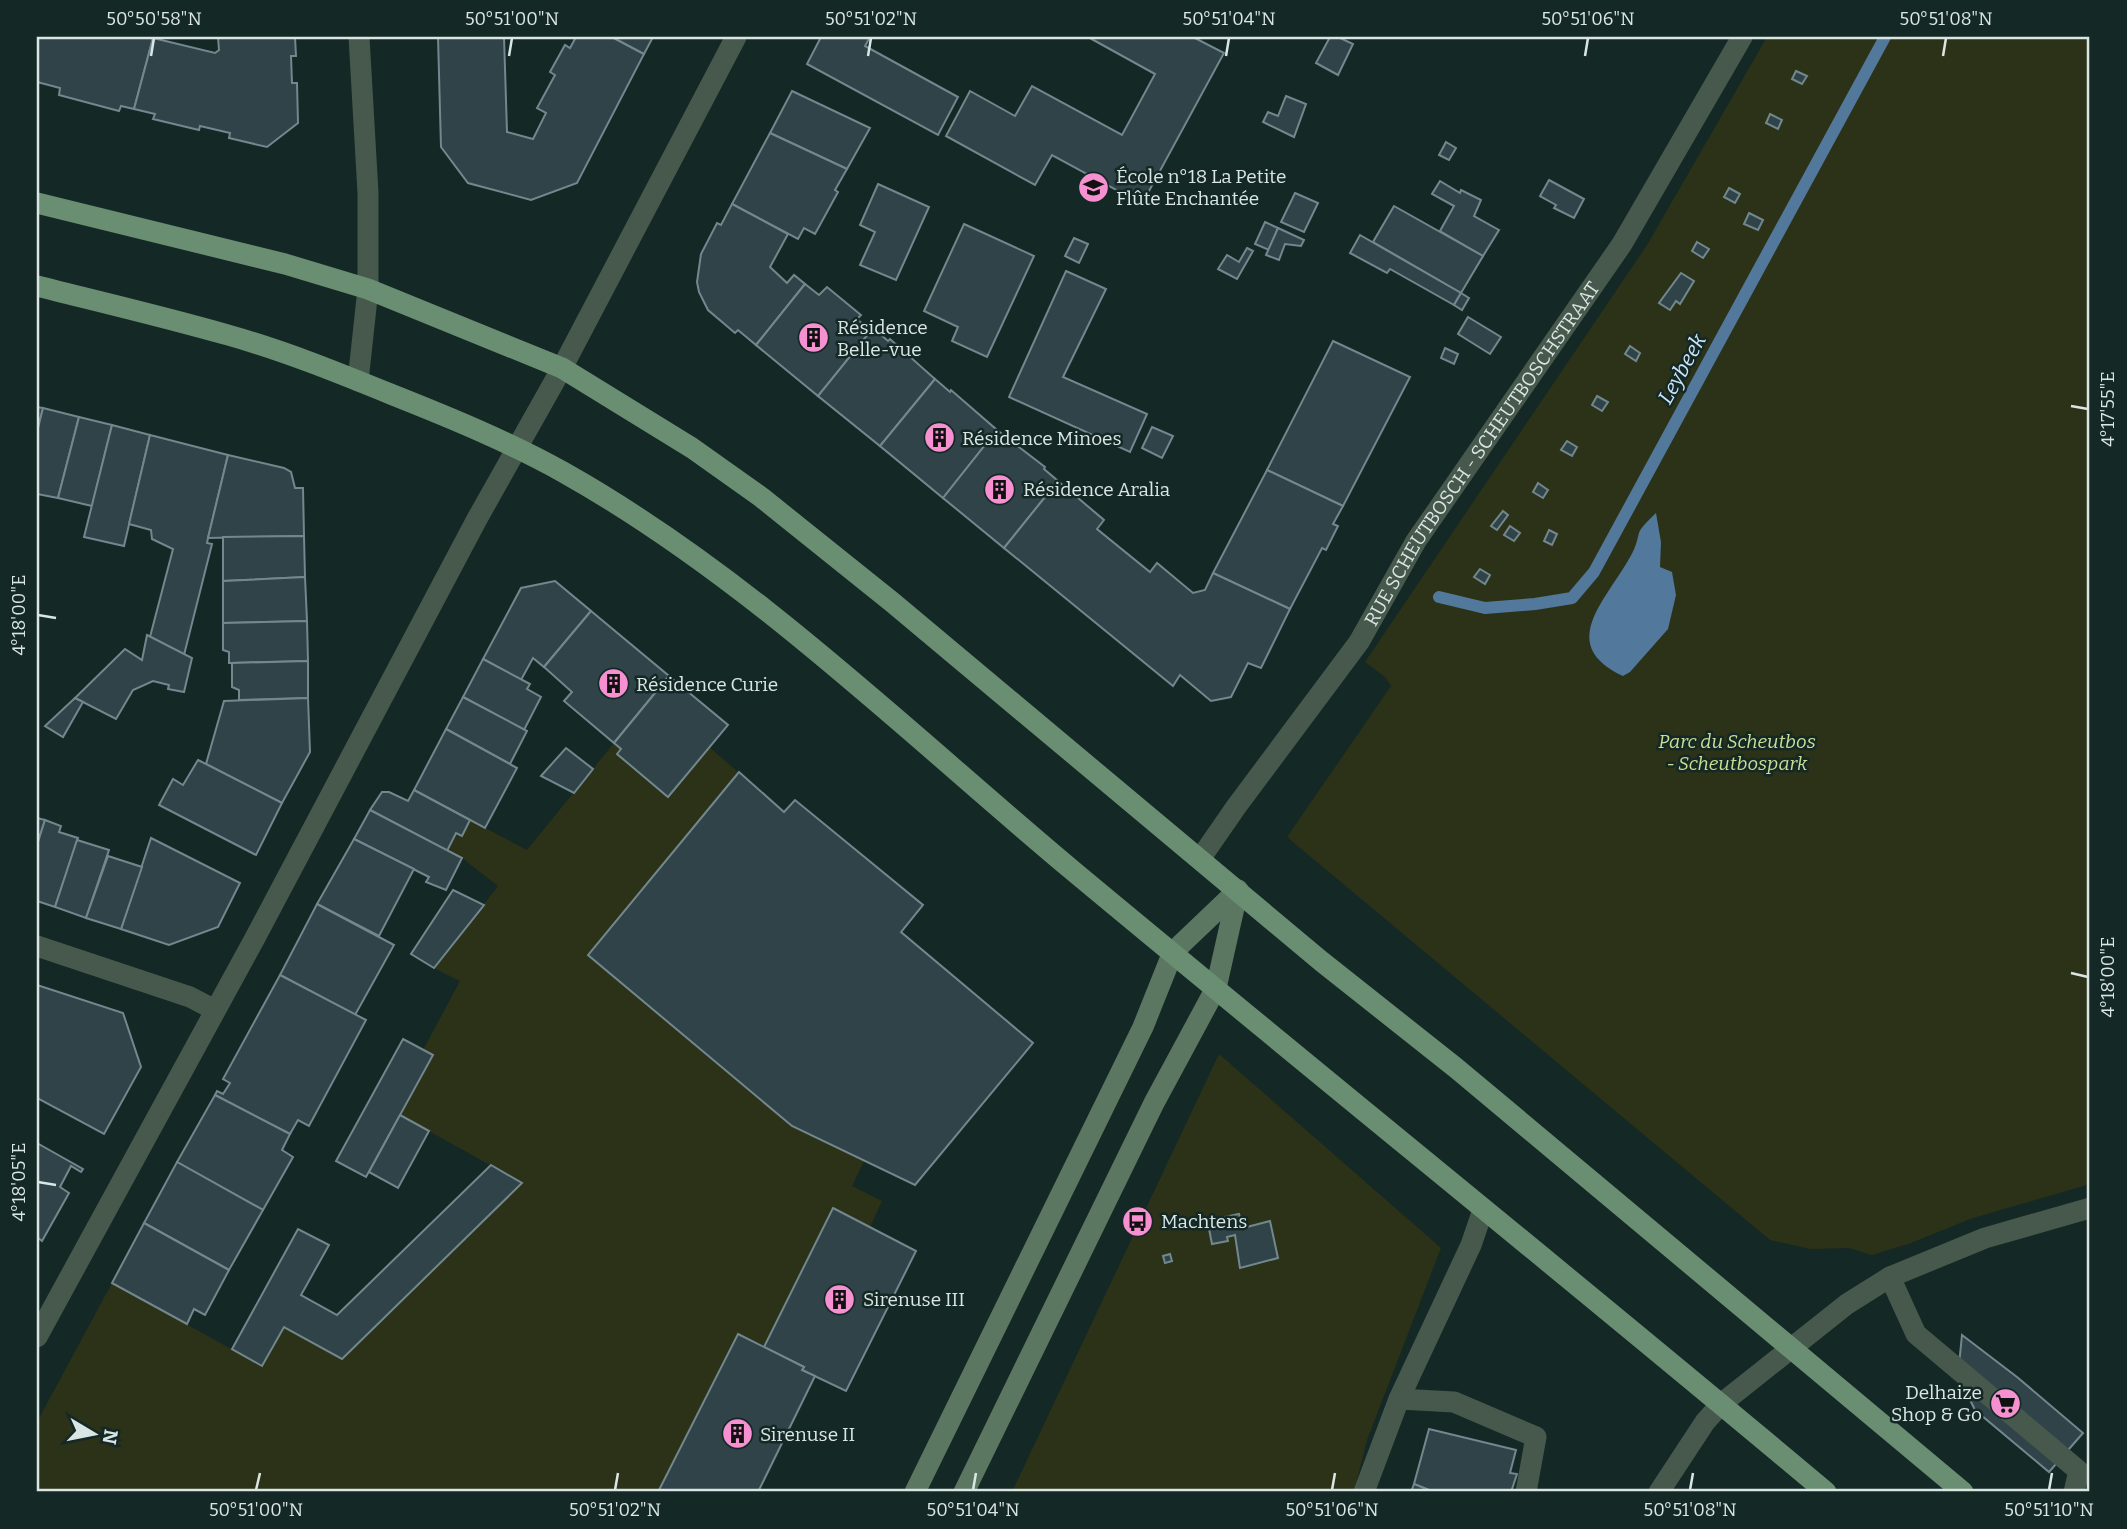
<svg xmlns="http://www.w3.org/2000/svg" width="2127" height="1529" viewBox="0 0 2127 1529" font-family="Bitter,serif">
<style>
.green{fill:#2c3217}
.water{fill:#52789b}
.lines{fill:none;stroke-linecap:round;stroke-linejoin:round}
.stream{stroke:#52789b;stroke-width:12}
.building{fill:#2f4348;stroke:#72888e;stroke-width:2}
.lane{stroke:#47594c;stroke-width:21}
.street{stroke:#47594c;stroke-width:21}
.secondary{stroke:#5b7761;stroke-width:21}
.primary{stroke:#698e72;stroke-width:21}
.ticks{fill:none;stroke:#dae6e4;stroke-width:2.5}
.labels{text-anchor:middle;stroke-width:5;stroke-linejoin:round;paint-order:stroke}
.poi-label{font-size:19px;fill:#dae6e4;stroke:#142825;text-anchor:start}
.street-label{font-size:19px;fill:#dae6e4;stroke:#142825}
.park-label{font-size:19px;font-style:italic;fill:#ccdf94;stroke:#142825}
.water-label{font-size:21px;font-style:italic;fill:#cee6fc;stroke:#142825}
.neatline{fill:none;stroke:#dae6e4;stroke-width:2.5}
.ticks-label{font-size:18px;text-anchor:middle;fill:#dae6e4}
</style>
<rect width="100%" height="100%" fill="#142825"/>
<g class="green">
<path d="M1767,37H2090V1184L1970,1219L1911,1243L1872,1255L1849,1248L1811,1249L1770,1240L1287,837L1391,686L1385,677L1365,662L1647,245Z"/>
<path d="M614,743L621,749L617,754L668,797L709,747L773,802L723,869L842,1011L970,1119L915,1185L864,1161L852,1186L882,1201L870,1227L832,1209L764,1347L737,1335L658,1492H37V1422L112,1283L262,1366L284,1327L342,1359L522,1183L400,1115L432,1055L423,1050L460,981L434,968L498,886L462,858L447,851L456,833L462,836L470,820L527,850Z"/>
<path d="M1219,1054L1441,1248L1367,1440L1354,1492H1012Z"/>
</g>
<path class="water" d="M1656,513L1661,542L1660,567L1672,572L1676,595L1668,629L1630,672L1623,676C1559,646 1602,604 1626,564C1630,557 1634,551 1636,544C1638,539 1638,533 1641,529C1645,523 1651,518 1656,513Z"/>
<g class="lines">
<path class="stream" d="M1439,597L1485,608L1535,604L1572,598L1594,572L1885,37"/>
</g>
<g class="building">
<path d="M37,37L153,38L134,109L121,106L119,111L59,95L60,88L37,82Z"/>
<path d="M218,37H295L296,56H291L292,83H297L298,123L267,147L229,138L230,133L200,126L199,130L153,119L155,114L134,109L153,38L215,53L219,50Z"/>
<path d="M438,37H504L507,132L533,139L546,113L537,108L555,75L550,72L565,45L570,48L576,37H612L644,54L577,183L531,200L468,183L441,147Z"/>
<path d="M612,37H653L644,54Z"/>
<path d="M821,37H870L865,46L958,97L938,135L807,64Z"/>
<path d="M1088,37H1193L1224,53L1142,204L1052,155L1035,185L946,136L970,91L1015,116L1032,86L1122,135L1155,74Z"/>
<path d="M1330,37H1338L1353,44L1338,75L1316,63Z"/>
<path d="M1796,71L1807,76L1802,84L1792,79Z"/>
<path d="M792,91L870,128L847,169L770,133Z"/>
<path d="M1286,96L1306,104L1294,137L1263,122L1268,112L1278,116Z"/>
<path d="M1770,114L1782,120L1778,129L1766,123Z"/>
<path d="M770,133L847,169L835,190L838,192L815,234L804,228L798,239L732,204Z"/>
<path d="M1446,142L1456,148L1449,160L1439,155Z"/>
<path d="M1549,180L1584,199L1574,218L1554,208L1556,205L1540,196Z"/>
<path d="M1440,181L1460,193L1461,190L1481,200L1474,216L1499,230L1483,256L1440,231L1454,206L1432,194Z"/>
<path d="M878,184L929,207L896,280L860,265L875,232L860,225Z"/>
<path d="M1729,188L1740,194L1735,203L1724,197Z"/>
<path d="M1295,193L1318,203L1304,232L1281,222Z"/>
<path d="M732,204L788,234L770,267L787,283L794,275L805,284L756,345L738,330L735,333L708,310L699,292L697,282L701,254L717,223L721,225Z"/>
<path d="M1394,206L1483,256L1461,293L1373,242Z"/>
<path d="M1749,213L1763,220L1758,230L1744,224Z"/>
<path d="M1265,222L1278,228L1269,250L1255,244Z"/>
<path d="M964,224L1034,256L987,357L952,341L958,327L924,311Z"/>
<path d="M1278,228L1304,240L1301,246L1285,244L1279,260L1266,255Z"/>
<path d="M1360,235L1461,293L1454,305L1390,269L1387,273L1350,253Z"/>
<path d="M1074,238L1088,244L1079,263L1065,256Z"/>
<path d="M1697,242L1709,249L1703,258L1692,251Z"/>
<path d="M1247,248L1253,251L1237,279L1218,269L1227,255L1239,262Z"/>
<path d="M1066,271L1106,289L1063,377L1147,414L1130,452L1009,397Z"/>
<path d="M1681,273L1694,281L1680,304L1676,301L1670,310L1659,303Z"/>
<path d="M805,284L819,295L827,287L861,315L857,319L871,331L818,396L756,345Z"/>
<path d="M1461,293L1469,298L1462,310L1454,305Z"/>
<path d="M1468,317L1501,337L1490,354L1458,334Z"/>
<path d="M873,328L888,341L890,339L935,379L880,446L818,396Z"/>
<path d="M1333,341L1410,377L1343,506L1267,470Z"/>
<path d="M1630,346L1640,353L1636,361L1625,354Z"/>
<path d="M1445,348L1458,354L1454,364L1441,358Z"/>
<path d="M935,379L950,392L951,390L997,430L943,498L880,446Z"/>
<path d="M1597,396L1608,402L1602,411L1592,405Z"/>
<path d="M37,407L43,408L37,432Z"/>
<path d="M43,408L79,417L58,498L37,494V432Z"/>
<path d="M79,417L112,425L92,506L58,498Z"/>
<path d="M112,425L150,435L124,546L84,537Z"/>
<path d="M1152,427L1173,436L1162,458L1142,448Z"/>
<path d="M997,430L1045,467L1044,469L1058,481L1004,548L943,498Z"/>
<path d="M150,435L228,455L208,538L207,543L212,544L184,655L150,637L173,549L152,539L151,530L129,524Z"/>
<path d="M1567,441L1577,447L1572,456L1561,450Z"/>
<path d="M228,455L284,468L291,472L295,488H303L304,536L208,538Z"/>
<path d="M1267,470L1343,506L1333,524L1338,526L1326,550L1322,548L1290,609L1213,573Z"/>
<path d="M1058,481L1104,520L1097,529L1150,572L1157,563L1193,593L1205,590L1213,573L1290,609L1261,668L1248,663L1231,697L1211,701L1180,675L1173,686L1004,548Z"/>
<path d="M1538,483L1548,490L1543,498L1533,492Z"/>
<path d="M1503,511L1508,515L1497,530L1491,526Z"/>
<path d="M1510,526L1520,533L1514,541L1504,535Z"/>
<path d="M1549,530L1557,534L1552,545L1544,541Z"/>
<path d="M304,536L305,577L223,581V537Z"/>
<path d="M1480,569L1490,575L1485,584L1474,577Z"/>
<path d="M305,577L307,621L223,623V581Z"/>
<path d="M555,581L591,611L544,667L533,658L521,680L483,659L521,588Z"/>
<path d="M591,611L669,676L614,743L564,701L572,692L544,667Z"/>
<path d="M307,621L308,661L229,663V652L223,650V623Z"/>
<path d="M147,635L192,658L184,692L168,689L169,685L153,681L133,690L116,719L75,698L125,649L142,660Z"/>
<path d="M483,659L530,684L527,689L541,697L524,730L463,697Z"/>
<path d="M308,661V698L239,700V690L232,687V663Z"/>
<path d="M669,676L728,725L668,797L617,754L621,749L614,743Z"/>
<path d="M463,697L527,731L510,764L446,729Z"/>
<path d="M75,698L83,702L63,737L45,726Z"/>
<path d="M308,698L310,752L282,803L206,764L224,701Z"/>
<path d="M446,729L517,768L485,828L414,790Z"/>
<path d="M566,748L593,769L574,793L541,776Z"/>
<path d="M198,760L282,803L256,855L159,805L173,779L183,785Z"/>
<path d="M739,772L784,812L795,800L923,905L901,932L1033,1043L915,1185L792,1126L588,955Z"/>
<path d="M414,790L470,820L462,836L456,833L447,851L370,810L382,792H389L408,801Z"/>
<path d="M370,810L462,858L446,890L426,882L429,877L354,839Z"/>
<path d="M37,818L45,820L37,845Z"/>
<path d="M45,820L61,826L59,832L78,838L55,907L37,901V845Z"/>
<path d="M151,838L240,883L218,927L169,945L121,929Z"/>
<path d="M354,839L414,869L379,936L317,904Z"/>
<path d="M77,840L109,850L86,918L55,907Z"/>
<path d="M108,856L142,867L121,929L86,918Z"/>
<path d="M453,890L484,905L434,968L411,954Z"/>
<path d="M317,904L394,945L355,1015L280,975Z"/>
<path d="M280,975L366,1020L309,1126L298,1120L290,1134L215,1095L217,1091L223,1094L230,1083L223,1079Z"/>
<path d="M37,985L123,1013L141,1067L104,1134L37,1098Z"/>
<path d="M403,1039L433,1055L366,1177L336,1161Z"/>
<path d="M215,1095L290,1134L282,1150L293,1157L263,1210L177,1162Z"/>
<path d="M400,1115L429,1131L398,1188L369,1172Z"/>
<path d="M37,1143L83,1169L81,1172L71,1166L60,1187L69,1193L42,1241L37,1237Z"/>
<path d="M177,1162L263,1210L229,1270L144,1223Z"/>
<path d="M491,1165L522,1183L342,1359L284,1327L262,1366L232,1349L298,1229L329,1245L301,1295L337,1315Z"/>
<path d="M833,1208L916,1251L846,1391L802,1370L804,1367L764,1347Z"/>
<path d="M1239,1214L1243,1228L1270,1221L1278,1258L1240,1268L1235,1235L1227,1237L1228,1241L1212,1244L1209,1229L1222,1226L1220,1218Z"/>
<path d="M144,1223L229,1270L205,1315L194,1309L187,1324L112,1283Z"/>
<path d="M1170,1254L1172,1261L1165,1263L1163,1256Z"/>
<path d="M738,1334L804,1367L802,1370L815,1376L758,1492H658Z"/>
<path d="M1962,1335L2017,1377L2083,1433L2049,1472L1975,1410L1958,1375Z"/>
<path d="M1429,1429L1516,1450L1510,1473L1517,1474L1511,1492H1434L1414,1484Z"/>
<path d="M1414,1484L1434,1492H1411Z"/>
</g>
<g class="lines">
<g class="lane">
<path d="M1890,1277L1916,1334L2079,1471L2074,1492"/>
<path d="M1399,1399L1454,1402L1536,1437L1526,1492"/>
<path d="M1364,1492L1399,1399L1471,1245L1483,1210"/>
</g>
<g class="street">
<path d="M358,381L368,289V193L359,37"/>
<path id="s1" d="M1200,859L1236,807L1359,642L1416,541L1622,244L1742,37"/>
<path d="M37,946L190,997L215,1010"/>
<path d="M37,1337L255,938L477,519L562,368L736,37"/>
<path d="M1659,1492L1705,1422L1721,1404L1847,1304L1890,1277L1985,1238L2090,1208"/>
</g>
<g class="secondary">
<path d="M915,1492L1143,1027L1173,952L1238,890"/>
<path d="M964,1492L1154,1103L1216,988L1238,890"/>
</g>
<g class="primary">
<path d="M37,203L285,264L368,289L562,368L692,448L761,497L892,602L1321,961L1456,1068L1963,1492"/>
<path d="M37,286C101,302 165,317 228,335C285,351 339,373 393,395C451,418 509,442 563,472C750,577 908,733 1072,870C1323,1079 1577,1283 1826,1492"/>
</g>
</g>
<path class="ticks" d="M151,56L154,38M509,56L512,38M868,56L871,38M1226,56L1229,38M1585,56L1588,38M1943,56L1946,38M2071,406L2088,409M38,615L56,618M2071,973L2088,977M38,1182L56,1185M256,1490L260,1473M615,1490L618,1473M973,1490L976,1473M1332,1490L1335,1473M1690,1490L1693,1473M2049,1490L2052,1473"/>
<defs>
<symbol id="school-disc" viewBox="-11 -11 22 22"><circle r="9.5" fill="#f690d0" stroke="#142825"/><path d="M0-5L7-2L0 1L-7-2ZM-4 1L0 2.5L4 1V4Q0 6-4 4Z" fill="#111"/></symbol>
<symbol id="building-disc" viewBox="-11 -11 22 22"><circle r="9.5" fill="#f690d0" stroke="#142825"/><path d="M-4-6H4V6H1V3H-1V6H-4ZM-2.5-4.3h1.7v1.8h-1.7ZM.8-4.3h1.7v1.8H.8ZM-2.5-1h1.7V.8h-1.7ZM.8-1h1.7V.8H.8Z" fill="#111"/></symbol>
<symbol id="bus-disc" viewBox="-11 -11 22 22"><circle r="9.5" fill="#f690d0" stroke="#142825"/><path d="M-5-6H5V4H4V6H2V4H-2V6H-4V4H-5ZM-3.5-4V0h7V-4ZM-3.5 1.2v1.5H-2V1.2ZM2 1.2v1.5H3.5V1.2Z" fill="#111"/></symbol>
<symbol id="supermarket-disc" viewBox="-11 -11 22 22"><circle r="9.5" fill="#f690d0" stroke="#142825"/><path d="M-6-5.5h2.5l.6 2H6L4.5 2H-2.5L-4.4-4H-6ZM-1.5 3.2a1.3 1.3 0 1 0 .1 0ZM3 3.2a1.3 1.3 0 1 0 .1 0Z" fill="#111"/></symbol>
</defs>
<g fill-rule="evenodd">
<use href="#school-disc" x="1076" y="170" width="35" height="35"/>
<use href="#building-disc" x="796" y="320" width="35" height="35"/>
<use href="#building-disc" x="922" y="420" width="35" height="35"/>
<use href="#building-disc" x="982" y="472" width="35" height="35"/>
<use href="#building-disc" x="596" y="666" width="35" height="35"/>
<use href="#bus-disc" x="1120" y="1204" width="35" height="35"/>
<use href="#building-disc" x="822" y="1282" width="35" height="35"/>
<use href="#supermarket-disc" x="1988" y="1386" width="35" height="35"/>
<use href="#building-disc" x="720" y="1416" width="35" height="35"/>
</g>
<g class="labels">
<g class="poi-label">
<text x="1116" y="183">École n°18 La Petite<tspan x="1116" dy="22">Flûte Enchantée</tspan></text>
<text x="837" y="334">Résidence<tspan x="837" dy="22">Belle-vue</tspan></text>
<text x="962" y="445">Résidence Minoes</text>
<text x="1023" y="496">Résidence Aralia</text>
<text x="636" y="691">Résidence Curie</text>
<text x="1161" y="1228">Machtens</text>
<text x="863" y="1306">Sirenuse III</text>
<text x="1982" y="1399" text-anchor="end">Delhaize<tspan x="1982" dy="22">Shop &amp; Go</tspan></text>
<text x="760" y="1441">Sirenuse II</text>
</g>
<g class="street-label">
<text dy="7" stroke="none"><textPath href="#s1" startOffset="494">RUE SCHEUTBOSCH - SCHEUTBOSCHSTRAAT</textPath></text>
</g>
<g class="park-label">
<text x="1737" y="748">Parc du Scheutbos<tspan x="1737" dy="22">- Scheutbospark</tspan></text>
</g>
<g class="water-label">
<text transform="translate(1682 369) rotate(-61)" y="7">Leybeek</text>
</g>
</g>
<rect width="2127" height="1529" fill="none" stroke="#142825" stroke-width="77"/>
<g transform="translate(94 1434) rotate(100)" stroke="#142825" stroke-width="5" paint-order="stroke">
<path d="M0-5L12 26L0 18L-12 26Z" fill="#dae6e4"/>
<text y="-10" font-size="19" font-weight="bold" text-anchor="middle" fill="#dae6e4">N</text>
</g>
<rect x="38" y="38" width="2050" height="1452" class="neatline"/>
<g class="ticks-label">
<text x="154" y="25">50°50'58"N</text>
<text x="512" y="25">50°51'00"N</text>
<text x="871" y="25">50°51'02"N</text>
<text x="1229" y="25">50°51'04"N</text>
<text x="1588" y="25">50°51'06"N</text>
<text x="1946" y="25">50°51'08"N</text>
<text transform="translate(2108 409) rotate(-90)" y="6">4°17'55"E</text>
<text transform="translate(19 615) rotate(-90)" y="6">4°18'00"E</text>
<text transform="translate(2108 977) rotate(-90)" y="6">4°18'00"E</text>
<text transform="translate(19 1182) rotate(-90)" y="6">4°18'05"E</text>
<text x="256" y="1516">50°51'00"N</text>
<text x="615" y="1516">50°51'02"N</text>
<text x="973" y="1516">50°51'04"N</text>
<text x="1332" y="1516">50°51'06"N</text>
<text x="1690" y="1516">50°51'08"N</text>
<text x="2049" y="1516">50°51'10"N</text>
</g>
</svg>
